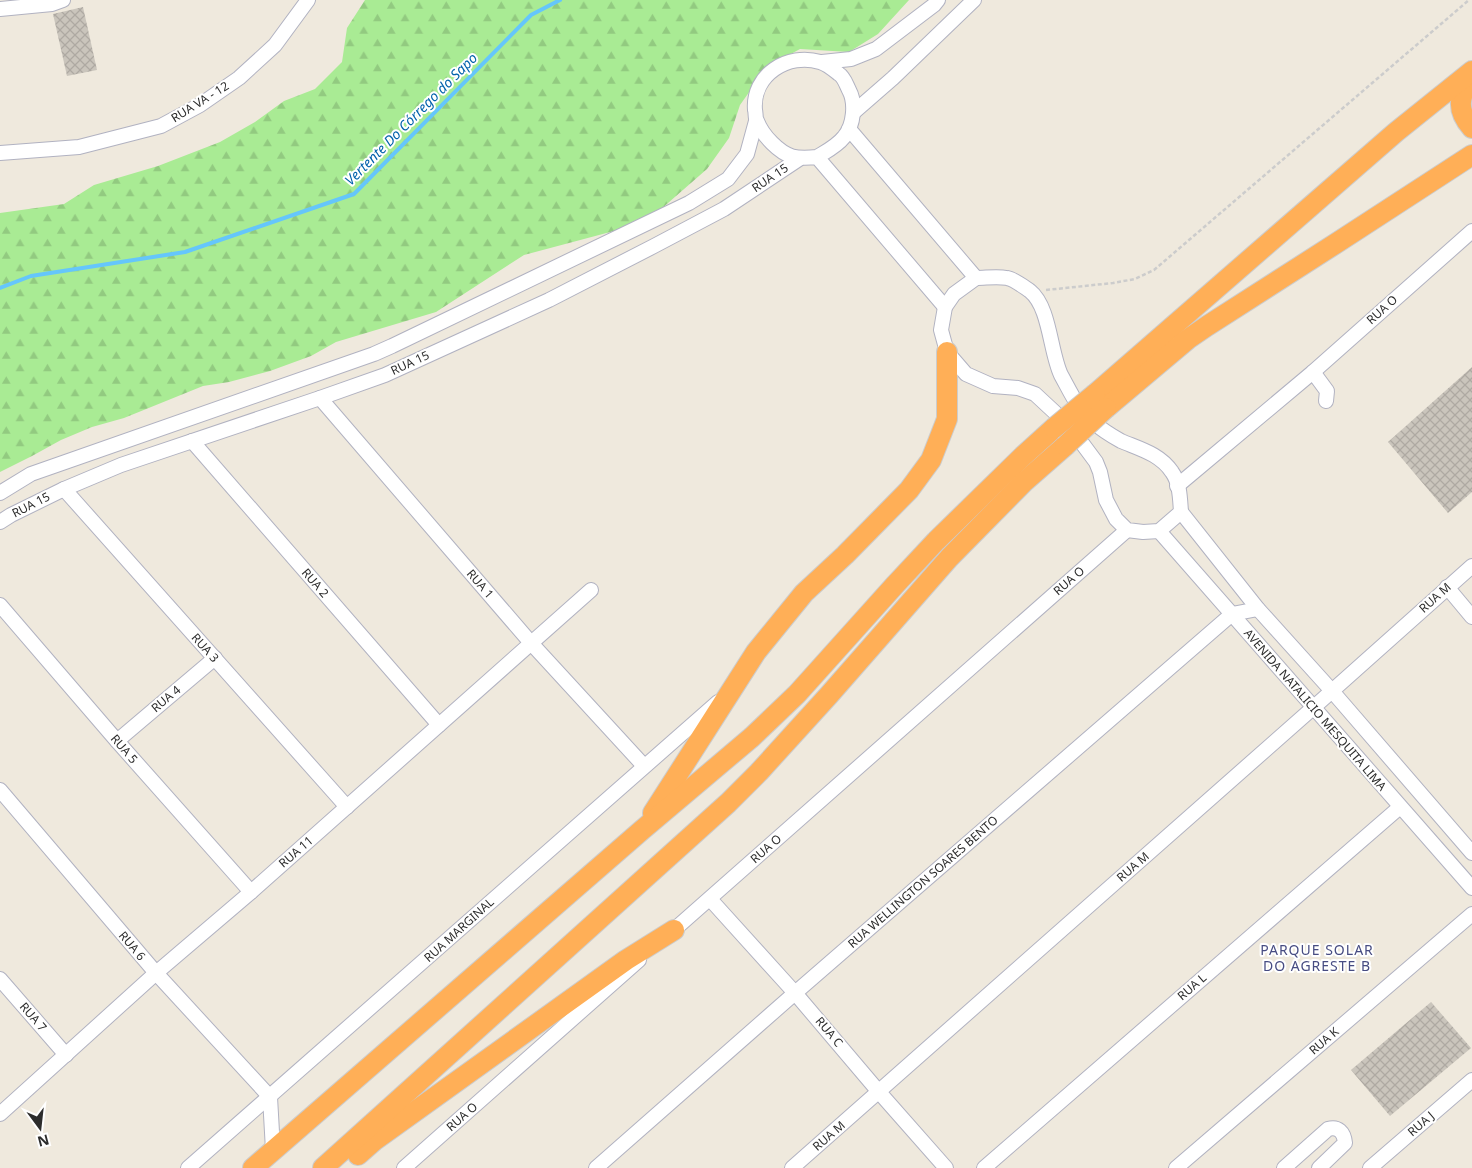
<svg xmlns="http://www.w3.org/2000/svg" width="1472" height="1168" viewBox="0 0 1472 1168" font-family="'Noto Sans',sans-serif">
<style>
.forest{fill:url(#forest-firs)}
.lines{fill:none;stroke-linecap:round;stroke-linejoin:round}
.stream{stroke:#65c6fb;stroke-width:4}
.building{fill:url(#building-cross-hatch)}
.minor-casing{stroke:#b1b2c1;stroke-width:16}
.highway-casing{stroke:#ccc;stroke-width:22}
.path{stroke:#ccc;stroke-width:2.5;stroke-dasharray:4 2.5;stroke-linecap:butt}
.minor{stroke:#fff;stroke-width:14}
.highway{stroke:#ffaf57;stroke-width:20}
.highway-bridge-casing{stroke:#ccc;stroke-width:22;stroke-linecap:butt}
.highway-bridge{stroke:#ffaf57;stroke-width:20}
.labels{text-anchor:middle;stroke-width:4;stroke-linejoin:round;paint-order:stroke}
.street-label{font-size:12px;fill:#2c2c2c;stroke:#fff}
.water-label{font-size:14px;font-style:italic;fill:#0061ab;stroke:#fff}
.neighbourhood-label{font-size:14px;letter-spacing:1px;fill:#474c82;stroke:#fff}
</style>
<defs>
<pattern id="forest-firs" width="22" height="20" patternUnits="userSpaceOnUse" patternTransform="scale(1.25)"><rect width="22" height="20" fill="#a9eb94"/><path d="M5 1l3.5 6h-7zM16 11l3.5 6h-7z" fill="#92ca80"/></pattern>
<pattern id="building-cross-hatch" width="8" height="8" patternUnits="userSpaceOnUse" patternTransform="scale(1.25)"><rect width="8" height="8" fill="#cac5bc"/><path d="M0 0l8 8M0 8l8-8" fill="none" stroke="#aea9a2"/></pattern>
</defs>
<rect width="100%" height="100%" fill="#efe9dd"/>
<path class="forest" d="M365,0H909L878,34L849,52L800,49L767,67L740,105L729,138L707,169L660,210L629,227L524,255L436,312L336,342L311,356L270,371L229,382L203,386L124,418L92,427L61,440L32,456L0,472V213L64,204L94,185L158,166L220,142L255,122L284,101L315,89L342,62L347,28Z"/>
<g class="lines">
<path class="stream" d="M0,288L31,276L185,252L354,194L531,15L560,0"/>
</g>
<g class="building">
<path d="M83,7L97,70L67,76L53,14Z"/>
<path d="M1472,367V492L1448,513L1388,442Z"/>
<path d="M1431,1002L1471,1048L1390,1116L1351,1070Z"/>
</g>
<g class="lines">
<defs>
<g id="minor">
<path d="M0,9L52,4L63,0"/>
<path d="M822,62L851,59L876,49L934,5L938,0"/>
<path d="M854,112L893,78L974,0"/>
<path d="M849,129L976,278C986,278 997,276 1007,278C1014,279 1024,287 1030,291C1050,307 1050,352 1061,375C1070,391 1078,410 1093,422C1101,429 1112,436 1121,441C1140,449 1160,454 1172,472C1180,483 1180,499 1181,512L1159,531L1143,532L1127,530L1116,519L1106,500L1100,472L1096,462L1073,431L1063,420L1035,394L1018,388L993,386L966,374L947,352L941,330L945,307L954,294L976,278"/>
<path d="M0,153L79,147L161,126L200,105L239,78L275,45L308,0"/>
<path d="M817,157C827,151 837,146 844,137C854,125 856,103 849,90C846,84 844,77 839,74C834,70 827,64 820,62C788,52 752,75 755,110C756,113 755,118 757,121C760,129 766,137 772,143C787,158 796,159 817,157L945,307"/>
<path d="M1313,372L1327,391L1326,401"/>
<path d="M320,398L531,643L644,766"/>
<path d="M192,441L439,725"/>
<path d="M1177,486L1313,372L1472,231"/>
<path d="M64,489L347,807"/>
<path d="M0,493L31,474L374,354L392,346L689,203L728,179L747,154L756,121"/>
<path d="M1181,512L1258,609L1332,691L1472,853"/>
<path d="M0,522L11,515L64,489L121,465L320,398L385,375L549,300L654,246L724,209L799,159"/>
<path d="M1159,531L1472,888"/>
<path d="M1447,587L1472,617"/>
<path d="M0,605L117,741L251,892"/>
<path d="M117,741L215,658"/>
<path d="M0,790L156,973L270,1097L273,1150"/>
<path d="M710,899L795,993L879,1092L946,1168"/>
<path d="M667,936L1127,530"/>
<path d="M0,979L66,1055"/>
<path d="M0,1114L156,973L251,892L591,590"/>
<path d="M188,1168L718,702"/>
<path d="M404,1168L639,960"/>
<path d="M596,1168L795,993L1232,614L1258,609"/>
<path d="M792,1168L1314,707L1472,566"/>
<path d="M984,1168L1400,807"/>
<path d="M1176,1168L1472,914"/>
<path d="M1284,1168L1328,1129C1338,1126 1344,1132 1345,1143L1319,1168"/>
<path d="M1370,1168L1472,1080"/>
</g>
<g id="highway">
<path d="M1472,72C1462,94 1453,107 1472,128"/>
<path d="M1095,394L1396,132L1472,71"/>
<path d="M1106,408L1188,339L1207,326L1335,244L1472,155"/>
<path d="M653,813L756,652L804,593L845,555L909,490L931,460L947,419V352"/>
<path d="M358,1155L375,1140L626,960L674,930"/>
<path d="M253,1168L642,830L752,737L797,694L894,586L936,541L1023,456L1054,428"/>
<path d="M323,1168L728,803L759,772L829,695L949,558L1024,482L1065,446"/>
</g>
</defs>
<use href="#minor" class="minor-casing"/>
<use href="#highway" class="highway-casing"/>
<path class="path" d="M1046,290L1113,283L1135,279L1154,270L1469,0"/>
<use href="#minor" class="minor"/>
<use href="#highway" class="highway"/>
<defs>
<g id="highway-bridge">
<path d="M1054,428L1095,394"/>
<path d="M1065,446L1106,408"/>
</g>
</defs>
<use href="#highway-bridge" class="highway-bridge-casing"/>
<use href="#highway-bridge" class="highway-bridge"/>
</g>
<g class="labels">
<g class="street-label">
<text transform="translate(200 102) rotate(-32)" y="4">RUA VA - 12</text>
<text transform="translate(770 178) rotate(-34)" y="4">RUA 15</text>
<text transform="translate(1382 310) rotate(-42)" y="4">RUA O</text>
<text transform="translate(410 363) rotate(-25)" y="4">RUA 15</text>
<text transform="translate(31 505) rotate(-27)" y="4">RUA 15</text>
<text transform="translate(1069 581) rotate(-41)" y="4">RUA O</text>
<text transform="translate(315 583) rotate(49)" y="4">RUA 2</text>
<text transform="translate(480 584) rotate(49)" y="4">RUA 1</text>
<text transform="translate(1435 598) rotate(-42)" y="4">RUA M</text>
<text transform="translate(205 648) rotate(48)" y="4">RUA 3</text>
<text transform="translate(166 699) rotate(-40)" y="4">RUA 4</text>
<text transform="translate(1315 710) rotate(49)" y="4">AVENIDA NATALICIO MESQUITA LIMA</text>
<text transform="translate(124 749) rotate(49)" y="4">RUA 5</text>
<text transform="translate(766 849) rotate(-41)" y="4">RUA O</text>
<text transform="translate(296 852) rotate(-41)" y="4">RUA 11</text>
<text transform="translate(1133 867) rotate(-41)" y="4">RUA M</text>
<text transform="translate(923 882) rotate(-41)" y="4">RUA WELLINGTON SOARES BENTO</text>
<text transform="translate(459 930) rotate(-42)" y="4">RUA MARGINAL</text>
<text transform="translate(132 946) rotate(50)" y="4">RUA 6</text>
<text transform="translate(1192 987) rotate(-41)" y="4">RUA L</text>
<text transform="translate(33 1017) rotate(49)" y="4">RUA 7</text>
<text transform="translate(829 1032) rotate(50)" y="4">RUA C</text>
<text transform="translate(1324 1041) rotate(-41)" y="4">RUA K</text>
<text transform="translate(462 1117) rotate(-41)" y="4">RUA O</text>
<text transform="translate(1421 1124) rotate(-41)" y="4">RUA J</text>
<text transform="translate(829 1136) rotate(-41)" y="4">RUA M</text>
</g>
<g class="water-label">
<text transform="translate(411 119) rotate(-45)" y="5">Vertente Do Córrego do Sapo</text>
</g>
<g class="neighbourhood-label">
<text x="1317" y="955">PARQUE SOLAR<tspan x="1317" dy="16">DO AGRESTE B</tspan></text>
</g>
</g>
<g transform="translate(40 1128) rotate(165)" stroke="#ffffff" stroke-width="4" paint-order="stroke">
<path d="M0-4L9 19L0 12L-9 19Z" fill="#2c2c2c"/>
<text y="-8" font-size="14" font-weight="bold" text-anchor="middle" fill="#2c2c2c">N</text>
</g>
</svg>
